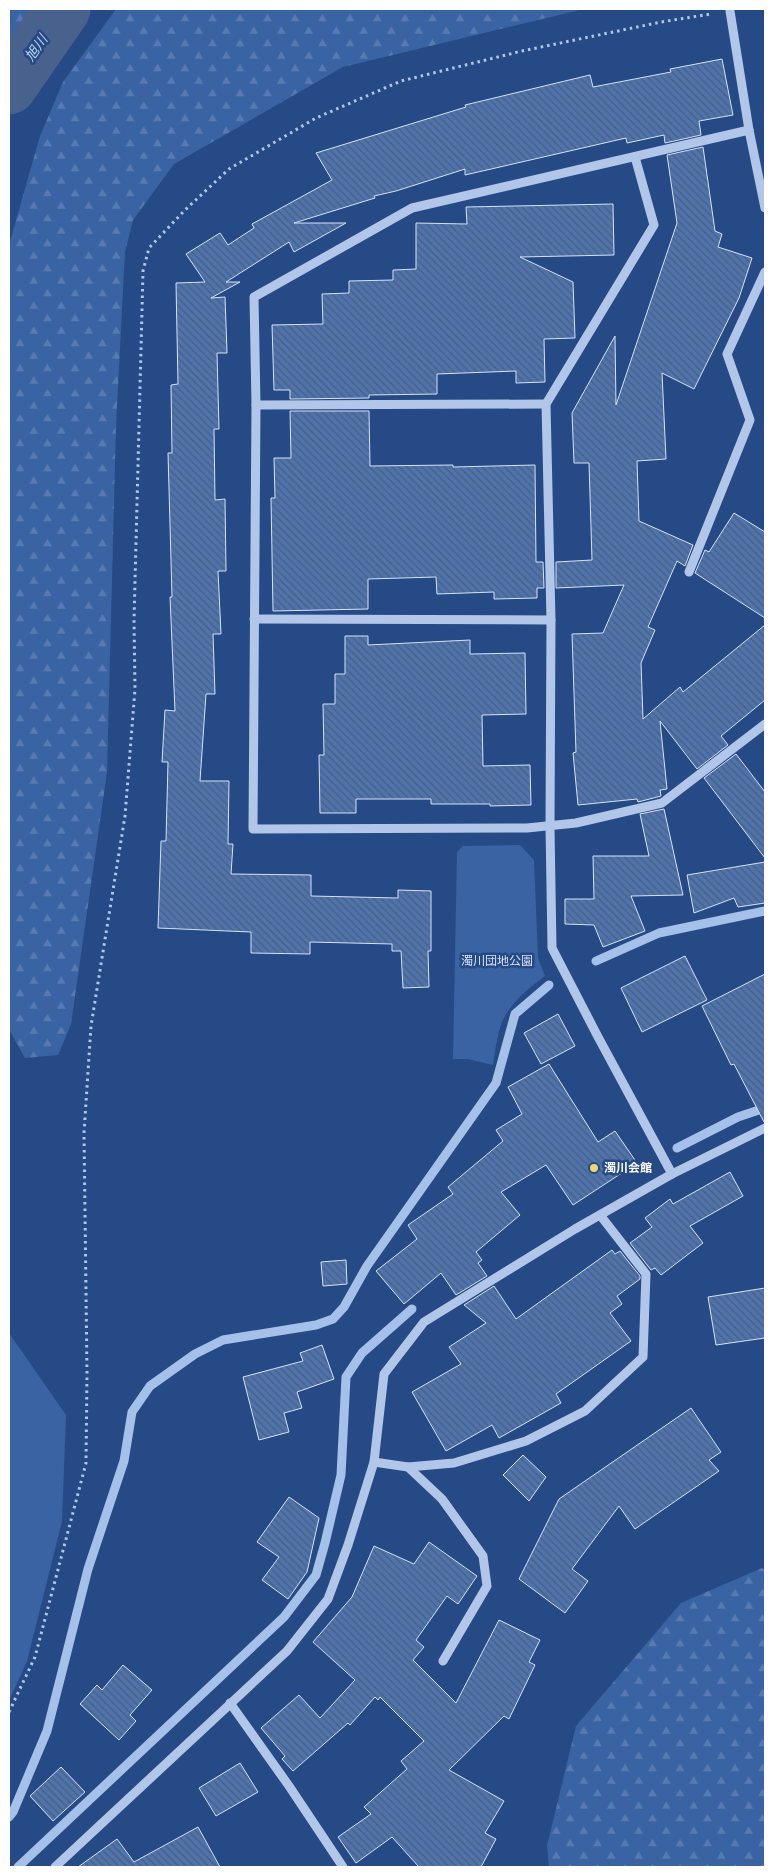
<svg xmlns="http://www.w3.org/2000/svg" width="774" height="1876" viewBox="0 0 774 1876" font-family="'Roboto Condensed','Noto Sans JP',sans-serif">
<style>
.forest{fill:url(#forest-firs)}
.park{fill:#3a63a3}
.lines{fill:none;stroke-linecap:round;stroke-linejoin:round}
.stream{stroke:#a5c0e9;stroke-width:9}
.river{stroke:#48618d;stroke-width:55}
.building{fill:url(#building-back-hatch);stroke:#d5e2f7}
.path{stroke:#b1c6e8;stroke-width:3;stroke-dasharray:2.5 4;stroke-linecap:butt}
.minor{stroke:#b1c6e8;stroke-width:9}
.poi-dot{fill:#f1d676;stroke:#264a86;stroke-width:2}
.labels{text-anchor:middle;stroke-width:5;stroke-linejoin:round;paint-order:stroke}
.park-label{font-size:12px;fill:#d5e2f7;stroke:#264a86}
.poi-label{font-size:12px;font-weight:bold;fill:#fff;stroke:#264a86;text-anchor:start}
.water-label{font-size:14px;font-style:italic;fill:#bdd1f0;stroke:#264a86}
</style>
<defs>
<pattern id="forest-firs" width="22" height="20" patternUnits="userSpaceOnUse" patternTransform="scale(1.25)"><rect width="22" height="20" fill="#3a63a3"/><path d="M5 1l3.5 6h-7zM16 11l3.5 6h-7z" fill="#587ab1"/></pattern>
<pattern id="building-back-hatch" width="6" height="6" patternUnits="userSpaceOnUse" patternTransform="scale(1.25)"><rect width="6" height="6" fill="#4e73ae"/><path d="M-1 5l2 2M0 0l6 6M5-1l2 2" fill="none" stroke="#4d5e78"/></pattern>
</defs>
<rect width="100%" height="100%" fill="#264a86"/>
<g class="forest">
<path d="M9,9H32L18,27L9,47Z"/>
<path d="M116,9H584L343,67L174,164L133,220L125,252L116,425L107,772L71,1024L58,1055L25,1058L9,1029V245L40,136L63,82Z"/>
<path d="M762,1568L765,1570V1867H549L547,1846L576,1726L681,1603Z"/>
</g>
<g class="park">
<path d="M520,845L534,860L538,958L545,976C528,989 511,1002 502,1022C497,1035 495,1052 493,1065L468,1059H453L457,852L463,846Z"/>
<path d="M9,1333L66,1415L62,1521L27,1661L9,1701Z"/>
</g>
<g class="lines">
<g class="stream">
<path d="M596,961L659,933L765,911"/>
<path d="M677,1148L738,1117L765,1108"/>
<path d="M9,1817L13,1812L47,1731L88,1569L124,1461L132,1412L150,1386L195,1354L223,1340L316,1325L333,1319L344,1307L367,1266L496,1083L515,1014L549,985"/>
<path d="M18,1867L284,1617L316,1575L325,1543L341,1475L346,1377L362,1353L412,1309"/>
</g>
<path class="river" d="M9,87L63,9"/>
</g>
<g class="building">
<path d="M722,59L733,115L699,121L701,135L665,143L664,135L627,143L626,138L465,175V169L396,191L374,196L375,198L294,223H346L294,252L289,242L226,282H240L211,298L225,297L227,353H217L219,429H214L215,500L225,499L226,571H218L221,634H213L215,694H206L200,781H229L228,844H233L231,874L311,875V896L398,898V890L431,891V951H428L429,987L403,988L401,951H392V944L310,942V954L251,953V932L158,928L161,841H166L168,762H162L165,710L175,711L170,597H172L168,453H172L171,385L178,384L176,283L205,282L186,254L220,233L228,245L254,228L252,224L332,180L316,153L466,107L465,105L590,75L593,87L671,72L670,69Z"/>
<path d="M703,147L715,231L722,234L718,247L752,258L739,298L694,389L662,373L666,459L637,461L639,521L693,545L685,566L677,561L648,627L655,630L641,663L643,719L680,687L683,692L765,625V700L721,736L728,745L697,769L660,721L667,789L660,790L661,796L638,802L637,799L578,805L573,753L576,752L572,634L603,633L624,585L556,588V562L592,560L589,463H574L572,413L615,336L616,405L677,223L667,155Z"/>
<path d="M613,204L614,255L520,257L573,282L575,338L544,339L545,382L516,383V371L437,374V394L369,395V398L290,399V390H274L272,325L323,324L322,294L349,293V281L393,280V270L416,269V223L467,224L466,207Z"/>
<path d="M290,411H369L370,466L453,465V467L535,465L536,562H543L544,588H537V598L494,599V592L437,594L436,577L368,579V609L273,611L271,498H275L274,458H291Z"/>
<path d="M734,513L765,532V618L695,573L705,550L709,552Z"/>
<path d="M345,636H368V645L470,640V654L525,653L526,714L482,715L483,766L530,765L531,805L490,806V804H431V799H356V813H320L319,755H324L323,704H335V674H345Z"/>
<path d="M736,754L765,792V858L704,778Z"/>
<path d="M664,809L683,895L631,896L645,931L603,947L594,925L565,924V899H594L593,856H649L640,814Z"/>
<path d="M765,862V903L738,907L734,898L694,913L687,875Z"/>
<path d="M685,956L707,1000L642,1032L621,988Z"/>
<path d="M765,974V1122H764L734,1064L731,1065L702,1006Z"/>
<path d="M558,1014L575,1046L541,1064L524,1033Z"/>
<path d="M549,1064L598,1142L615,1131L637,1163L573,1205L546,1165L501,1192L520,1215L476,1252L482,1260L478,1263L487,1276L456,1295L441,1273L404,1304L376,1271L417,1239L408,1225L453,1194L448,1187L503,1141L496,1130L522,1114L508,1087Z"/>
<path d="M730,1172L743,1196L690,1226L703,1243L661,1275L655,1268L651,1270L630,1243L652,1227L645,1218L670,1199L673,1204Z"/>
<path d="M612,1250L615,1254L620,1251L640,1276V1279L617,1296L622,1304L610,1313L631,1341L556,1394L561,1403L499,1438L492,1425L446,1451L412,1392L461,1364L449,1347L486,1323L464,1305L494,1286L516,1319Z"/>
<path d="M346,1260L347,1284L323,1286L321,1262Z"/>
<path d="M765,1288V1338L716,1345L708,1297Z"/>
<path d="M322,1345L334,1379L297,1392L302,1408L284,1413L289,1432L259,1440L243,1377L303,1361L300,1353Z"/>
<path d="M691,1408L721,1452L709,1460L719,1471L635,1529L619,1506L572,1569L588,1581L565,1613L519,1579L559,1499Z"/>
<path d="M523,1455L546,1477L529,1501L503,1475Z"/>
<path d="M289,1497L319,1518L307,1572L288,1599L262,1580L279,1557L257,1542Z"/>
<path d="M429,1542L477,1576L458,1604L447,1596L416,1640L424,1647L413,1660L456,1703L499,1620L540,1640L529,1662L535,1665L509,1719L504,1716L449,1770L504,1801L485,1833L496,1839L481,1867H419L392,1837L356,1863L338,1837L371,1814L364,1807L407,1769L401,1761L424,1741L380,1697L378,1700L375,1697L350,1725L348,1723L293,1771L282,1759L285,1756L261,1728L299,1695L320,1718L355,1680L313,1642L352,1597L374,1546L414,1564Z"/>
<path d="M123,1665L152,1690L130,1715L136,1721L119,1740L80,1704L97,1685L102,1690Z"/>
<path d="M240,1763L258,1792L216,1816L199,1788Z"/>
<path d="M61,1767L85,1792L53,1821L30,1796Z"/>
<path d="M198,1827L220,1867H78L117,1839L134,1862Z"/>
</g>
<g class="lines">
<path class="path" d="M9,1712L35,1657L86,1463L87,1373L84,1133L91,1026L125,816L135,689L134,620L143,271L149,248L185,210L229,169L316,118L401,81L522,51L661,22L711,14"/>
<g class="minor">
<path d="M730,11L749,130L765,208"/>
<path d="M749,130L412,208L254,297L256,405L253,829L527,828L576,823L662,803L765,724"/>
<path d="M635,157L654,225L546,404L551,620L550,827L552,948L597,1035L672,1174"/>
<path d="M256,405L546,404"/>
<path d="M689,572L750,420L727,354L765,272"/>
<path d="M254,619L551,620"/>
<path d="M374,1462L408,1467L442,1499L483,1556L487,1586L443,1661"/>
<path d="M408,1467L454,1463L526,1441L585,1411L643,1357L646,1274L600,1215"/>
<path d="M230,1703L289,1786L343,1867"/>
<path d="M55,1867L287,1651L328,1599L348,1545L374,1462L384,1374L424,1322L575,1229L672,1174L765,1128"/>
</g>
</g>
<circle class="poi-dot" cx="594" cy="1168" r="5"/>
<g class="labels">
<g class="park-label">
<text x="497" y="965">濁川団地公園</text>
</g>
<g class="poi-label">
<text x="604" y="1172">濁川会館</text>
</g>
<g class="water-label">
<text transform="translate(36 48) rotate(-55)" y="5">旭川</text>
</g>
</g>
<rect width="774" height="1876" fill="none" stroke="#ffffff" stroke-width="20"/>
</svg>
